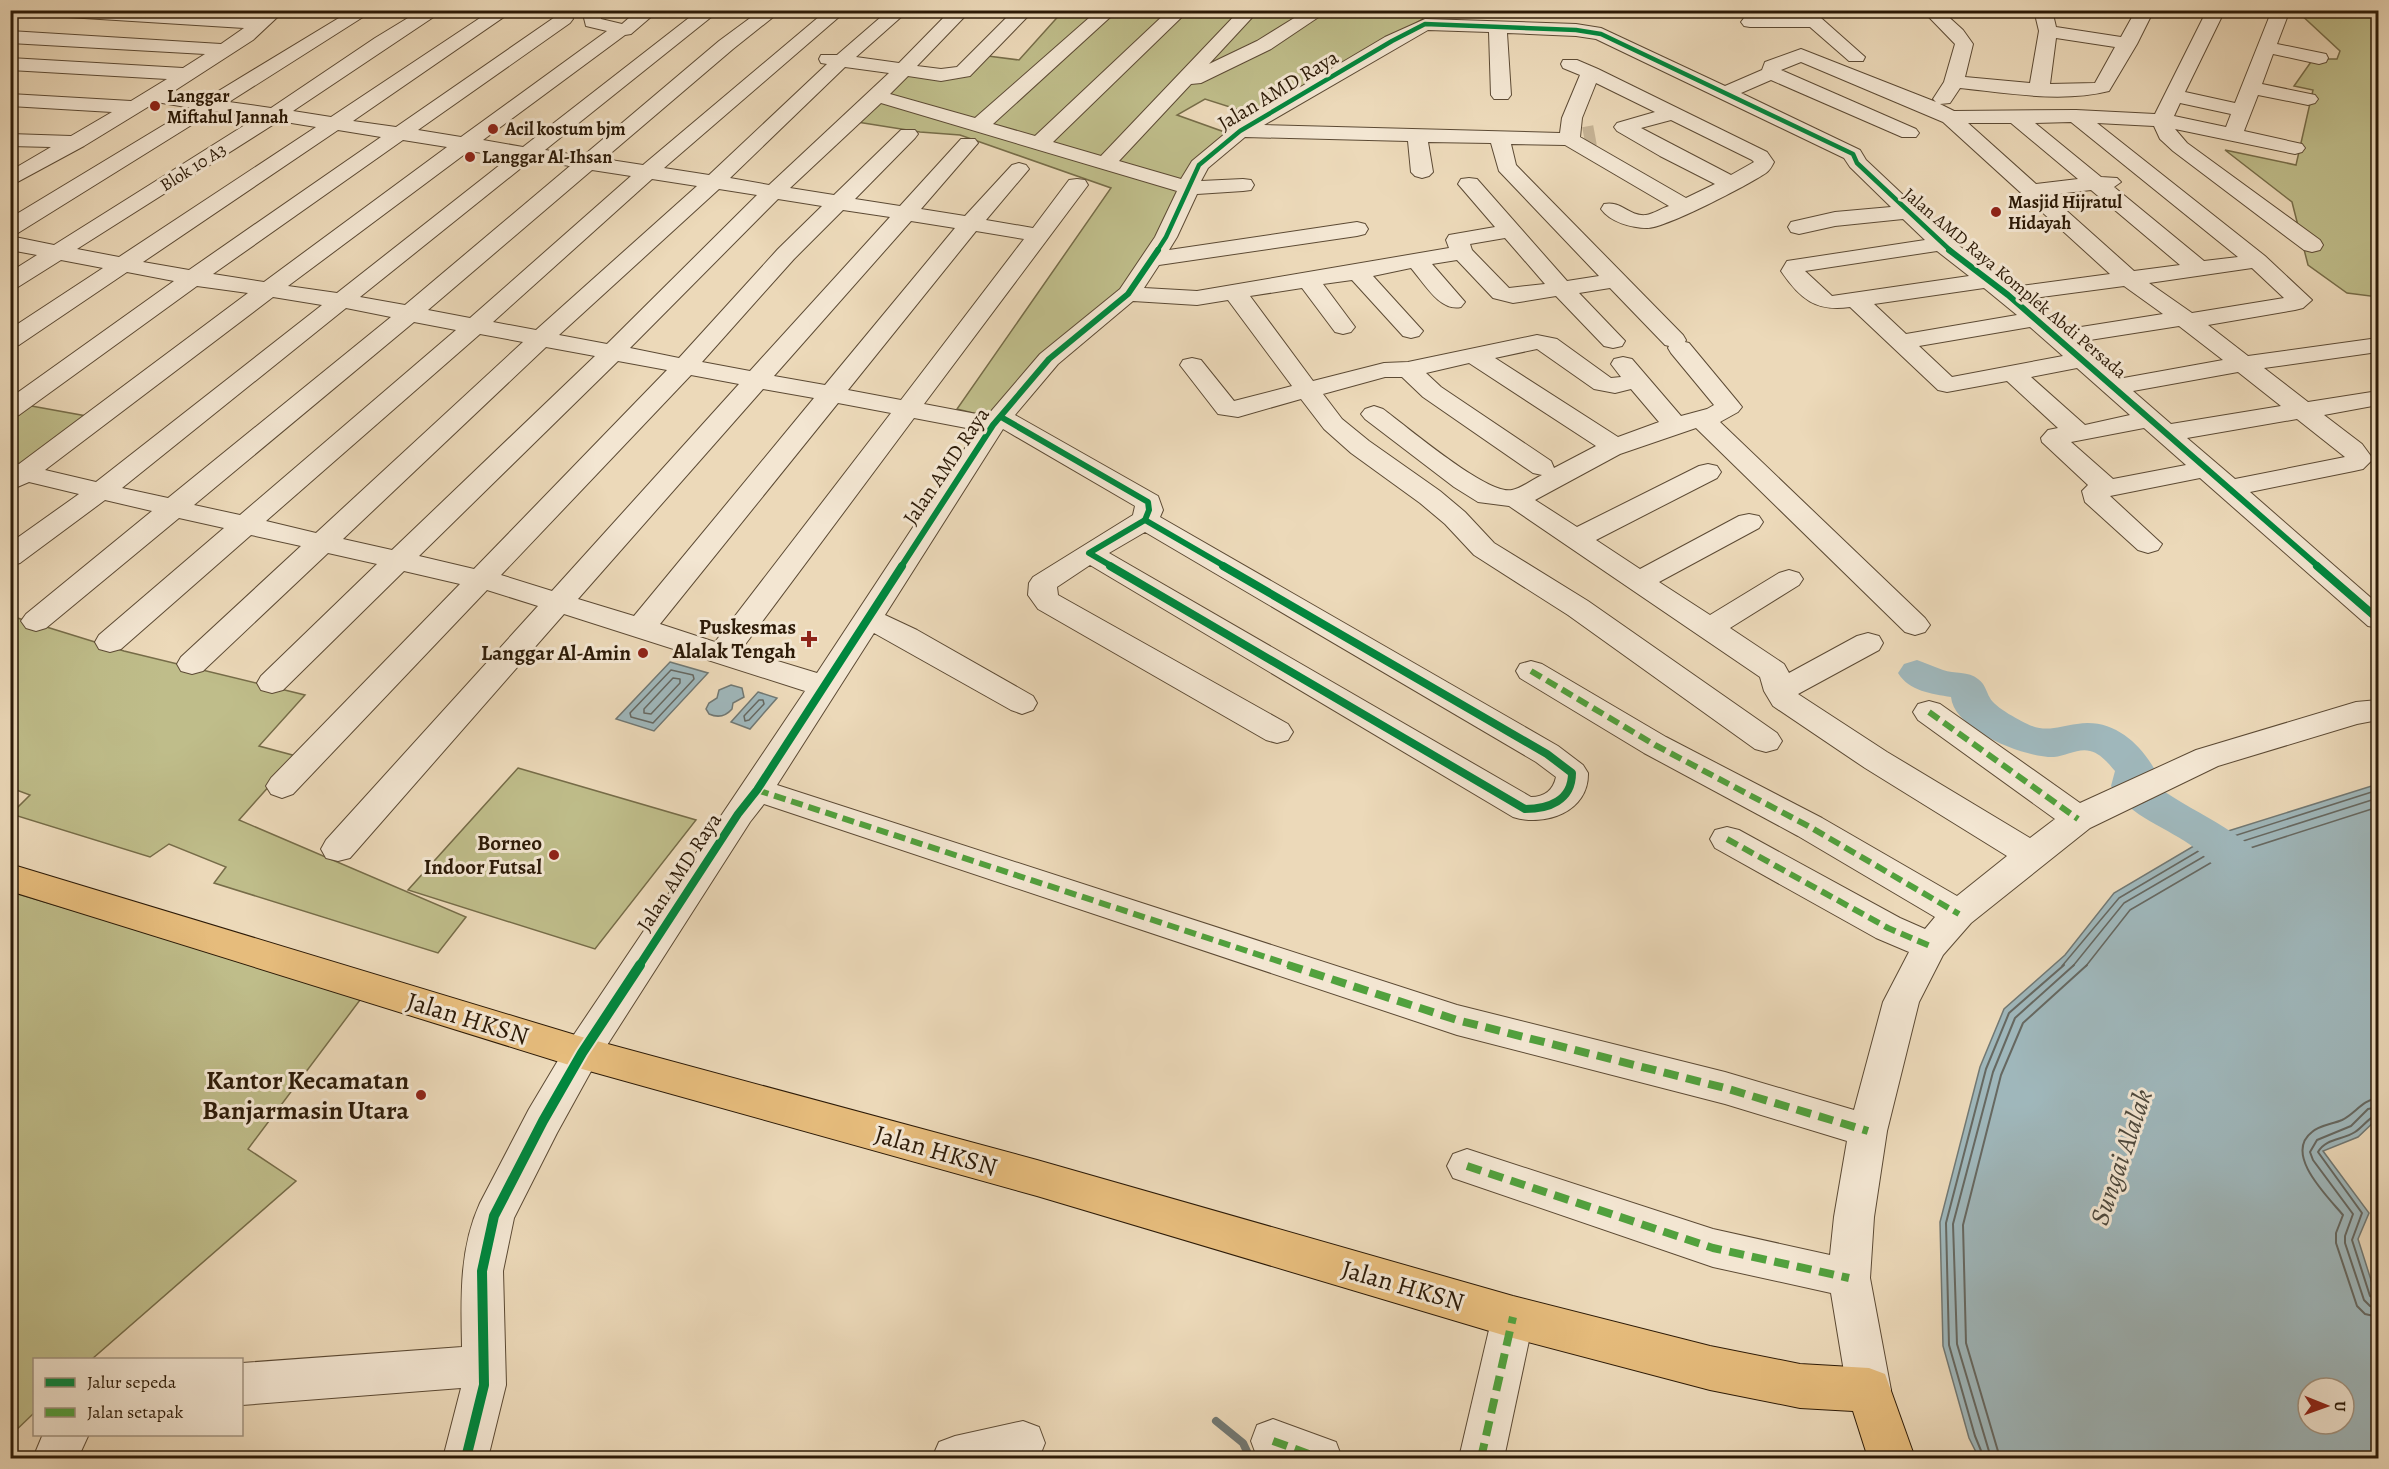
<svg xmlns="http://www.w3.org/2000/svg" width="2389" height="1469" viewBox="0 0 2389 1469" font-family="Alegreya,serif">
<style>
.green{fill:#bfbd8a;stroke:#766c48;stroke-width:1.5}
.water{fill:#9fb7bb;stroke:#717873;stroke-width:1.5;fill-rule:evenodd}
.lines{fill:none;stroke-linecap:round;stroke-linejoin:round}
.shore-far1{stroke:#666861;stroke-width:1.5}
.shore{stroke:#666861;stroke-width:2}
.stream{stroke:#717873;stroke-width:8}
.river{fill:#9fb7bb;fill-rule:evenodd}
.minor-tunnel{stroke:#c6b395;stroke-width:20;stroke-dasharray:20 10;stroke-linecap:butt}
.minor-casing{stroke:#5c4a34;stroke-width:2}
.major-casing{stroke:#2c1a07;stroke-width:2}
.minor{fill:#f3e6d2;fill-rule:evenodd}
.major{fill:#e6bc7c;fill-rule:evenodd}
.quiet-far1{stroke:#51a13d;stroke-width:6;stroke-dasharray:12 6;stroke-linecap:butt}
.quiet{stroke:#51a13d;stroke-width:8;stroke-dasharray:15 8;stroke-linecap:butt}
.cycleway-far3-casing{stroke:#f3e6d2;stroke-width:7}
.cycleway-far2-casing{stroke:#f3e6d2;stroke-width:9}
.cycleway-far1-casing{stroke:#f3e6d2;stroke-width:11}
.cycleway-casing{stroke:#f3e6d2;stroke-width:14}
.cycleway-far3{stroke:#00873e;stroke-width:4.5}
.cycleway-far2{stroke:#00873e;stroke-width:6}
.cycleway-far1{stroke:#00873e;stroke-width:8}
.cycleway{stroke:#00873e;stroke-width:10}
.poi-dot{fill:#8f2418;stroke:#f3e6d2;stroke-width:2}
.labels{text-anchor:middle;stroke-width:6;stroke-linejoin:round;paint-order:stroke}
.far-poi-label{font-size:18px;font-weight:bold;fill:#2c1a07;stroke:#f3e6d2;text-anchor:start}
.far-street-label{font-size:18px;fill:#2c1a07;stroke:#f3e6d2}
.street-label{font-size:21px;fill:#2c1a07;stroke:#f3e6d2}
.poi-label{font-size:21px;font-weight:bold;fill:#2c1a07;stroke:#f3e6d2;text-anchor:end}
.near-street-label{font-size:26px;fill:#2c1a07;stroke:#f3e6d2}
.near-poi-label{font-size:26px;font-weight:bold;fill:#2c1a07;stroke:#f3e6d2;text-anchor:end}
.near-water-label{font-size:27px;font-style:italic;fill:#4e493d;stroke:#f3e6d2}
</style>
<rect width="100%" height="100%" fill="#ecd9b9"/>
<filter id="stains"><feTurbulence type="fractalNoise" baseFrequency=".00333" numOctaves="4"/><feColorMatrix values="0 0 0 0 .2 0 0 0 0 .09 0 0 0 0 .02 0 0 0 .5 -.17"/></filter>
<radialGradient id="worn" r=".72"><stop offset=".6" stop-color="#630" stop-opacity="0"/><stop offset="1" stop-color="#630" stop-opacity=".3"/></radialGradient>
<g class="green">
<path d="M1063,11H1422L1423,19L1258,116L1205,99L1177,115L1230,134L1161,235L1118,292L989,417L957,409L1111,188L960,135L920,132L857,122L911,72L938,76L988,56L1019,60Z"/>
<path d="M2297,11H2378V297L2347,293L2308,265L2292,202L2225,150L2296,165L2313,90L2294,86L2313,59H2337L2340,51Z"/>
<path d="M26,405L92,417L25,466L11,463V416Z"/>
<path d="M11,616L124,651L305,695L259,746L296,756L239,820L466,917L438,953L214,883L226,867L169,844L150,857L11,814L30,795L11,788Z"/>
<path d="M518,768L696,820L595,949L408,890Z"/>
<path d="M11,892L363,996L248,1149L296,1181L92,1359L34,1360V1413L11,1435Z"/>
</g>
<g class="water">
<path d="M670,662L708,673L654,731L616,719Z"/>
<path d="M731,685L742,688L744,697L733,703L732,709C726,716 718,718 709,714L706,709L709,703L717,698L719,690Z"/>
<path d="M758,692L777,698L750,729L731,722Z"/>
<path d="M2378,784V1118L2358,1137L2323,1151L2369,1213L2358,1239L2378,1302V1458H1979L1969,1438L1943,1346L1940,1222L1980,1067L2004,1009L2065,955L2114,893L2209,837ZM2308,1388H2344V1424H2308Z"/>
</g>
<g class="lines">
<g class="shore-far1">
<path d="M671,670L693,675L694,679L653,723L631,717L630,713Z"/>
<path d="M673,678L680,679V683L651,714L644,713V709Z"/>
<path d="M759,700H763L764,704L749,720L745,721L744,716Z"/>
<path d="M2062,966L2119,898L2212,843L2378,790"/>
<path d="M2073,966L2124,903L2215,850L2378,798"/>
<path d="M2086,966L2130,910L2219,858L2378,807"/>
</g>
<g class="shore">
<path d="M2378,1098C2362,1100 2356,1113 2342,1120C2333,1124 2320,1125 2312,1132C2283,1154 2328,1197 2343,1215L2336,1233V1243L2357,1306L2365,1314L2378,1317"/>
<path d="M2378,1107L2368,1109L2351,1126L2317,1140L2310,1152L2313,1160L2353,1214L2345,1236V1243L2364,1300L2370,1306L2378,1308"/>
<path d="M2378,1114C2368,1118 2364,1126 2355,1132C2343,1140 2326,1138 2318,1152L2362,1213L2352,1240L2370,1296L2378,1300"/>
<path d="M1984,1458L1975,1436L1949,1345L1946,1223L1986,1069L2009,1013L2064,965"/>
<path d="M1991,1458L1957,1344L1953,1224L1993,1072L2015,1018L2074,965"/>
<path d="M2000,1458L1966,1343L1963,1225L2001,1075L2023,1023L2087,965"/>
</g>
<path class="stream" d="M1216,1421L1243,1443L1250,1458"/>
<path class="river" d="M1917,660C1926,663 1934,667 1943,670C1954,674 1969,671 1978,679C1985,684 1986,691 1990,698C1994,707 2022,722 2032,726C2048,732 2061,726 2077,724C2112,718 2139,742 2155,770L2152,782C2187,812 2249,830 2272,872L2266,883C2255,886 2250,888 2239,884C2223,878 2209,859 2196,849C2168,827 2130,818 2111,786L2115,771C2109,764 2100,753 2090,751C2078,748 2066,756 2054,757C2025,758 1954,730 1951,697C1932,694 1909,691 1898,673L1904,664Z"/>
<path class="minor-tunnel" d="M1584,137L1595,135"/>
<defs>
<g id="minor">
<path d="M27,10H131L256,18L265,10H285L253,40L171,93L207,98L352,10H374L229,102L271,108L375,38L421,10H444L293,111L331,117L492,10H514L353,121L396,127L555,17L543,10H571L573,19L570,23L418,130L461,137L607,31L586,26L582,10H600L601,19L622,24L638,10H659L631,34L625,35L483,140L523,147L699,10H720L545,150L583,156L719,41L761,10H782L733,49L604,159L643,165L827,10H847L664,168L709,175L827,64L821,63L819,59L821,55H837L889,10H909L856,57L899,63L951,10H971L917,66L941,69L957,67L1014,10H1034L970,76L941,81L908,76L890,94L975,118L1098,10H1118L993,124L1035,136L1169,10H1189L1053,142L1101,156L1240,10H1259L1209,64L1257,41L1307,10H1329L1271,49L1201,83L1191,84L1119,161L1181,179L1192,161L1233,127L1385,37L1425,19L1576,24L1601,28L1725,86L1762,70L1765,62L1801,49L1936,102L1933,99L1944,82L1955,44L1922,10H1941L1963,30L1973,44L1965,77L2030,83L2039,31L2034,10H2052L2056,27L2121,37L2136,10H2154L2137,44L2109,91C2061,103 2008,93 1960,88L1950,103L1940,104L1954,111L2076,110L2155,114L2207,10H2225L2185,92L2235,103L2270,15L2273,11H2285L2288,15L2277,44L2326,54L2328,58L2326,62L2319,64L2273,54L2262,84L2315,95L2318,99L2315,103L2308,105L2258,95L2244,131L2302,144L2305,148L2302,152L2295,154L2175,129L2187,143L2320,240L2323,245L2320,250L2312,252L2304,250L2173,151L2160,139L2154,126L2097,123L2265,256L2312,300L2303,308L2295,310L2208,325L2248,356L2378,338V352L2264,368L2308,402L2378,391V405L2324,415L2362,444L2373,459L2363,469L2354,471L2250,492L2378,604V628L2368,626L2200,478L2110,496L2162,544L2158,550L2148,553L2138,550L2085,502L2082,491L2088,485L2042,442L2041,438L2048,430L2058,428L2007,381L1947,392L1938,390L1850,307C1816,312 1800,299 1781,271L1787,261L1925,240L1903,219L1835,226L1799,234L1791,232L1788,227L1791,222L1835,212L1891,207L1850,167L1844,158L1596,39L1576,36L1507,33L1511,95L1508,99H1494L1491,95L1489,32L1428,30L1264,125L1560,133L1562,118L1580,75L1563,68L1561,64L1563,60H1577L1598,69L1767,152L1774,162C1772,166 1770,170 1766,173C1748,185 1666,228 1647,228C1632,228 1610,222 1601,209L1604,204C1621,200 1630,217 1646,215C1653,214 1662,208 1669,206L1565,145L1511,144L1516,165L1683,335L1686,340L1685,342L1689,343L1738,402L1742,407L1738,412L1720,422L1925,618L1930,625L1925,632L1915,635L1905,632L1696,428L1620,454L1535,500L1577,527L1699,466L1708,464L1717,466L1721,472L1717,478L1596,540L1640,569L1739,516L1749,514L1759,516L1763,522L1759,528L1659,582L1710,615L1779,573L1789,570L1799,573L1803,579L1799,585L1730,628L1784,664L1789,673L1857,636L1868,633L1879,636L1883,643L1879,650L1798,694L1887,752L2030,838L2055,819L1918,720L1913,712L1918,704L1929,701L1940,704L2080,803L2196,750L2356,702L2378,700V720L2357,724L2218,766L2090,828L1971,923L1943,955L1919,1002L1887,1131L1874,1217L1870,1278L1891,1390L1884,1405L1869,1411L1854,1405L1847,1390L1831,1293L1713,1267L1453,1178L1447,1166L1453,1154L1467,1149L1713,1229L1830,1255L1834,1217L1847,1141L1725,1104L1457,1035L764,804L750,822L595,1064L557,1133L514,1218L503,1271L506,1385L488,1458H443L461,1388L242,1405V1363L462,1347C461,1298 459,1249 480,1203L529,1109L569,1042L805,691L564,614L350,858L338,861L326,858L321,849L326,840L538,606L487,590L293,794L282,798L271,794L266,786L271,778L460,584L404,571L283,690L272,693L261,690L257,683L261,676L377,564L328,553L203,671L192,674L181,671L177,664L181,657L301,546L251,535L121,649L110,652L99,649L95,642L99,635L224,528L179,518L46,628L36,631L26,628L21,621L26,614L152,511L105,500L20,563L10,566V543L79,494L29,482L15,488L10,487V462L19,464L248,293L197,286L19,415L10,418V398L174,281L127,272L19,345L10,347V329L103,268L61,260L18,287L10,289V272L37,255L10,250V236L54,245L256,118L214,111L18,233L10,234V218L192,108L156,102L84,146L10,186V171L51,147L10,146V134L71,136L112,112L10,106V94L131,101L167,79L10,70V58L183,68L205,54L10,43V31L221,44L244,28L36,15ZM2056,38L2115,47L2095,83L2050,84ZM1801,62L1943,122L2110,274L2013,287L1950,239L1866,160L1860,150L1741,93L1771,80L1902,137H1916L1919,133L1916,129L1781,70ZM845,67L889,73L769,185L730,178ZM1596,83L1655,112L1617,123L1614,127L1617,131L1660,156L1715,184L1686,198L1580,137L1582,118ZM881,103L1177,191L1155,237L1120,289L1040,354L987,416L924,404L1088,185L1085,180L1077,179L1069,180L1033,228L986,220L1029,169L1026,165L1019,163L1012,165L965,216L921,209L978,143L975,139H961L900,206L855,199L915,138L918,134L915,130H901L834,195L790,188ZM2180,103L2231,114L2226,127L2174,116ZM1671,120L1752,160L1754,162L1731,175L1641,128ZM279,121L316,127L119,257L77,249ZM2071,122L2238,257L2204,261L2114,187L2121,182L2117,178L2101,177L2035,123ZM1968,123H2011L2078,179L2036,184ZM338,130L381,137L189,270L143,262ZM1245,137L1408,141L1411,172L1415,176L1422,178L1429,176L1433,172L1428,142L1491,143L1499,171L1599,276L1567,281L1477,179L1469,178L1461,179L1458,184L1495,227L1449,235L1446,240L1449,248L1197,291L1144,288L1159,265L1357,236L1365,234L1368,229L1365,224L1357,222L1169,250L1177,237L1197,194L1243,191L1251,190L1254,185L1251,180L1243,179L1201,181L1208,168ZM403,140L447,147L264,282L213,274ZM469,151L510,157L337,293L288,286ZM531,160L570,166L405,305L360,297ZM592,170L631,176L470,318L428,310ZM652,179L697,186L536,330L493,322ZM719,189L757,195L607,344L559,335ZM2091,190L2180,265L2134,271L2049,195ZM778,199L822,206L778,249L679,358L630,348ZM843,210L890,217L750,371L702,362L794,259ZM911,221L955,228L825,385L774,376ZM976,231L1024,239L901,400L848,390ZM1505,238L1545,284L1509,288L1472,250L1470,244ZM1937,251L1969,276L1832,296L1805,271ZM1457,260L1493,298L1513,303L1556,296L1604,346L1613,348L1622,346L1625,341L1579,293L1610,288L1665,345L1669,346L1668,348L1671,353L1714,405L1707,409L1681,416L1632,359L1623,357L1614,359L1611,364L1621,377L1611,378L1557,339L1537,335L1408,362L1384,363L1313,381L1250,296L1302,288L1335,332L1343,334L1351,332L1355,327L1323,284L1352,280L1403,336L1411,338L1419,336L1423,331L1373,276L1411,268C1424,283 1440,312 1461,307L1465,302L1432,264ZM2252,268L2284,298L2192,313L2149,283ZM2124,286L2163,314L2062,330L2027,299ZM1984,288L2017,315L1906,334L1874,304ZM273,297L322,305L96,482L45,470ZM1228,300L1292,386L1234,401L1201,360L1192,358L1183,360L1180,365L1218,414L1238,417L1301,399L1324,429L1351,453L1420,503L1445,524L1474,555L1568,615L1755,749L1766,752L1777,749L1782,741L1777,733L1588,601L1494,543L1465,512L1440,491L1369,441L1342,419L1323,394L1385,377H1402L1423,397L1533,473L1542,475C1533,479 1522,488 1512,490C1488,496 1405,425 1383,409L1374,406L1365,409L1361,414L1365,419L1454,487L1478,502L1509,506L1760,677L1764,691L1773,706L1865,768L2007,856L1957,896L1822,818L1666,737L1542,664L1531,661L1520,664L1516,671L1520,678L1644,753L1798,836L1935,917L1925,929L1900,918L1739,830L1727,827L1715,830L1710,839L1715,848L1876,938L1909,952L1883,1002L1854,1110L1725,1072L1457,1005L777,785L874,633L1011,710L1022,714L1033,710L1037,703L1033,696L917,630L885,615L1003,429L1135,506L1133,515L1033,577L1029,583L1028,595L1038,609L1266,740L1277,743L1288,740L1293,732L1288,724L1058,595L1057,587L1090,565L1513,817C1545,827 1589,812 1588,773L1583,765L1558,746L1160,517L1163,510L1158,496L1015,415L1058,364L1133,301L1197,305ZM346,308L391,317L168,498L122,488ZM414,322L456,330L240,515L194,505ZM2179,326L2223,360L2118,379L2077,342ZM2030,327L2063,356L1952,377L1919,346ZM480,334L523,342L316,533L266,521ZM546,347L595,356L392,550L343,539ZM1537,349L1594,389L1615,393L1631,389L1659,422L1618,437L1495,358ZM618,361L667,370L474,569L419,556ZM1469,363L1596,446L1554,468L1551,461L1441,387L1426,373ZM2077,368L2130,415L2085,425L2031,377ZM2238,372L2281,406L2171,424L2133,391ZM691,375L739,384L552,591L501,575ZM763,389L814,398L634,616L578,599ZM838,403L891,413L715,642L660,624ZM914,418L977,430L817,673L741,650ZM2297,419L2345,457L2235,479L2187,438ZM2144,428L2186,465L2113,479L2071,442ZM1145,532L1536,762L1556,777C1553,791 1544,797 1531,797L1109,553Z"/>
<path d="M1792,10H1812L1865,57L1863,61H1849L1810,27H1750L1744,26L1741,22L1744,18L1750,17H1798Z"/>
<path d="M1513,1297L1528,1303L1534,1317L1504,1458H1459L1492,1317L1498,1303Z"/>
<path d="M1273,1419L1336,1442L1342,1458H1262L1257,1457L1251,1441L1257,1425Z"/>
<path d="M1023,1421L1039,1427L1045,1443L1039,1458H932L939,1442L955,1436Z"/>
<path d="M43,1434H89L78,1458H33Z"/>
</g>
<path id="major" d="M10,864L582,1037L1037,1160L1513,1296L1710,1346L1800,1364L1869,1368L1885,1374L1915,1458H1868L1853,1411L1800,1408L1710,1390L1513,1338L1037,1196L582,1069L10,891Z"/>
</defs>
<use href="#minor" class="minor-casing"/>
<use href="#major" class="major-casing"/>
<use href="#minor" class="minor"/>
<use href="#major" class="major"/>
<g class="quiet-far1">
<path d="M1531,671L1655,745L1810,827L1959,914"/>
<path d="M1929,712L2078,819"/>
<path d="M757,790L1293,966"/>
<path d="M1727,839L1888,928L1930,946"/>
</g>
<g class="quiet">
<path d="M1288,965L1457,1020L1725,1088L1868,1131"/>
<path d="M1467,1166L1713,1248L1849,1278"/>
<path d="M1273,1441L1320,1458"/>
<path d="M1481,1458L1513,1317"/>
</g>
<defs>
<path id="cycleway-far3" d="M1157,251L1166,237L1199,165L1240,131L1392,41L1425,24L1576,30L1601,34L1853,154L1857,163L1951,251"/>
<g id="cycleway-far2">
<path d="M1949,250L2008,295L2319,567"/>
<path d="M1001,417L1148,502L1149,510L1145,520"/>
<path d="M1145,520L1226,567"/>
<path d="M901,567L993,425L1049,359L1128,294L1158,250"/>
<path d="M1113,567L1089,553L1145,520"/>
</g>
<g id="cycleway-far1">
<path d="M1110,566L1525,809C1548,809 1572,801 1572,773L1547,754L1223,566"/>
<path d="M2317,566L2378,619"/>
<path d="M639,966L738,814L757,790L902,566"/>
</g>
<path id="cycleway" d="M466,1458L484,1385L482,1271L494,1216L543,1121L582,1053L640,965"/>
</defs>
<use href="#cycleway-far3" class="cycleway-far3-casing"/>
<use href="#cycleway-far2" class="cycleway-far2-casing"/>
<use href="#cycleway-far1" class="cycleway-far1-casing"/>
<use href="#cycleway" class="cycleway-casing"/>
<use href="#cycleway-far3" class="cycleway-far3"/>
<use href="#cycleway-far2" class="cycleway-far2"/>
<use href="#cycleway-far1" class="cycleway-far1"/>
<use href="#cycleway" class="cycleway"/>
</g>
<g class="poi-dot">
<circle cx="155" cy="106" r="6"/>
<circle cx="493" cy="129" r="6"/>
<circle cx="470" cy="157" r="6"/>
<circle cx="1996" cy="212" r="6"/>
<path d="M806 630h6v6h6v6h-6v6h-6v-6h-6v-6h6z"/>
<circle cx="643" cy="653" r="6"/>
<circle cx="554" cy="855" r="6"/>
<circle cx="421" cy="1095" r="6"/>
</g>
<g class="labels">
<g class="far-poi-label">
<text x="167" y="102">Langgar<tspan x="167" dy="21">Miftahul Jannah</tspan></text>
<text x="505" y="135">Acil kostum bjm</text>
<text x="482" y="163">Langgar Al-Ihsan</text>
<text x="2008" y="208">Masjid Hijratul<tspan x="2008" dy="21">Hidayah</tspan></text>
</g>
<g class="far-street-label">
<text transform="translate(193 167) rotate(-32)" y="6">Blok 10 A3</text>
<text transform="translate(2015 283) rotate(40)" y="6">Jalan AMD Raya Komplek Abdi Persada</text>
</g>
<g class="street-label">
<text transform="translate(1278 90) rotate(-31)" y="7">Jalan AMD Raya</text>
<text transform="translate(946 466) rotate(-56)" y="7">Jalan AMD Raya</text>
<text transform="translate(679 872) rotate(-57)" y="7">Jalan AMD Raya</text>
</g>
<g class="poi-label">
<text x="796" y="634">Puskesmas<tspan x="796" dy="24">Alalak Tengah</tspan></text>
<text x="631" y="660">Langgar Al-Amin</text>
<text x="542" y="850">Borneo<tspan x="542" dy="24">Indoor Futsal</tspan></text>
</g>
<g class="near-street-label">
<text transform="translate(468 1018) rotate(17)" y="9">Jalan HKSN</text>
<text transform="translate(936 1150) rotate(16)" y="9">Jalan HKSN</text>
<text transform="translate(1403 1285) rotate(16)" y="9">Jalan HKSN</text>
</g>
<g class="near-poi-label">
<text x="409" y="1089">Kantor Kecamatan<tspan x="409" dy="30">Banjarmasin Utara</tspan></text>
</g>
<g class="near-water-label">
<text transform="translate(2121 1157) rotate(-71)" y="9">Sungai Alalak</text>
</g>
</g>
<rect width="2389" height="1469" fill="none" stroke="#ecd9b9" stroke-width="36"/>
<rect x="12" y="12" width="2365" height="1445" fill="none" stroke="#2c1a07" stroke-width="3"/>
<rect x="18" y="18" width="2353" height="1433" fill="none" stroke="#2c1a07" stroke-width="1.5"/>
<rect x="33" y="1358" width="210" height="78" fill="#f3e6d2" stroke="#a39481" stroke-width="1.5"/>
<rect x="45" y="1378" width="30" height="9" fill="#00873e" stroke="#a39481" stroke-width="1.5"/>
<text x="87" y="1388" font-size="18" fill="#2c1a07">Jalur sepeda</text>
<rect x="45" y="1408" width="30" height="9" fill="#51a13d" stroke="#a39481" stroke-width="1.5"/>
<text x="87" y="1418" font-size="18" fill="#2c1a07">Jalan setapak</text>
<g transform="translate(2326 1406) rotate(91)"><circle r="28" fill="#f3e6d2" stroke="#a39481" stroke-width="1.5"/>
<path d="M0-4.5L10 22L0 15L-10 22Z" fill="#8f2418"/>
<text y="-9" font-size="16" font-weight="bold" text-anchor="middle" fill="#2c1a07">U</text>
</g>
<rect width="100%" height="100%" filter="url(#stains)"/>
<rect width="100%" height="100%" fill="url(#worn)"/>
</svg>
